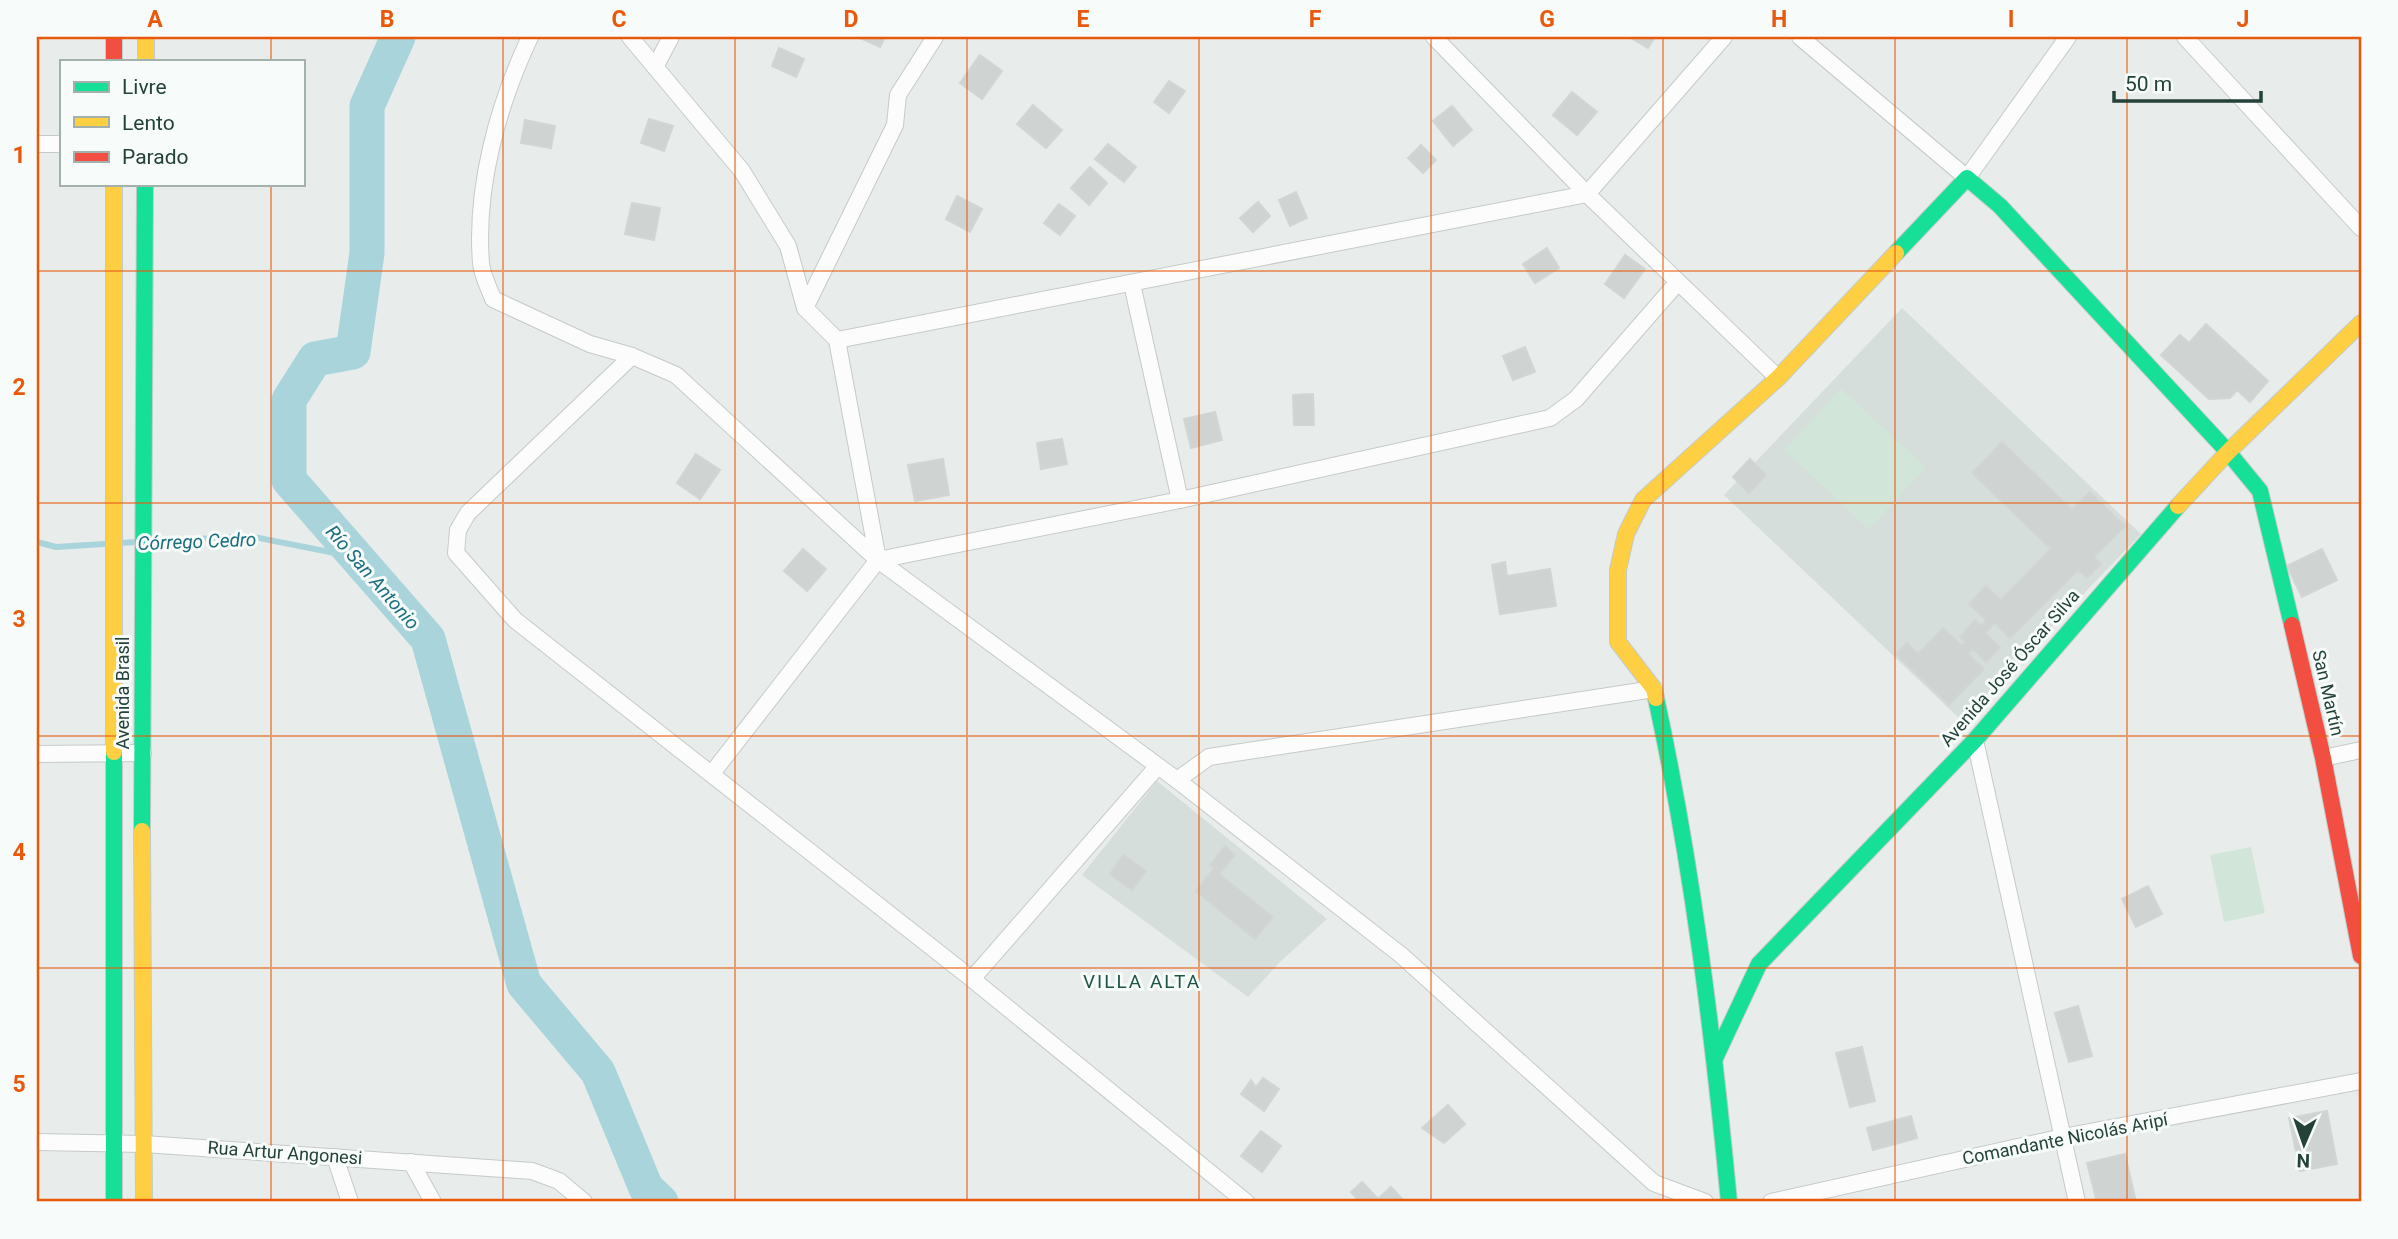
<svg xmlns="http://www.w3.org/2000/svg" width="2398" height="1239" viewBox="0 0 2398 1239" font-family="Roboto,sans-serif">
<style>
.built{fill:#d6dedb}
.green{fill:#d1e6d8}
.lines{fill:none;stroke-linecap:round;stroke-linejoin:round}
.stream{stroke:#a9d4db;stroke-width:6}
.river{stroke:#a9d4db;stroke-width:35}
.building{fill:#cfd4d2;stroke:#d1d6d4;stroke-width:2}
.street-casing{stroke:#c5cac8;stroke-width:18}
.fast-casing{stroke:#c3cbc8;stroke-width:18}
.slow-casing{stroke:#c3cbc8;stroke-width:18}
.jam-casing{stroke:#c3cbc8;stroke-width:18}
.street{stroke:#fcfcfc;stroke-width:16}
.fast{stroke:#16e098;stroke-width:16}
.slow{stroke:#ffcf43;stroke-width:16}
.jam{stroke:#f24e42;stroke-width:16}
.grid{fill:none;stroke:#e8590c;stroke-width:2;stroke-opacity:0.55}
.labels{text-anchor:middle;stroke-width:6;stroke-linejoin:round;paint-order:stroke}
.street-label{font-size:18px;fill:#24423a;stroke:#f7fbf9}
.water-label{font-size:19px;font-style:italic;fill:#1c6f80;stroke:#f7fbf9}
.neighbourhood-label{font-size:19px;letter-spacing:2px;fill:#1f5548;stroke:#f7fbf9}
.neatline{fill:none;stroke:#e8590c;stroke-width:2.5}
.grid-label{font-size:23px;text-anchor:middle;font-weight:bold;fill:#e8590c}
</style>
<rect width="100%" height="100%" fill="#e8edeb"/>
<g class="built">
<path d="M1902,308L2141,534L1962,721L1724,495Z"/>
<path d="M1157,781L1327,919L1280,962L1248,997L1082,875Z"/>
</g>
<g class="green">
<path d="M1841,389L1926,467L1869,529L1784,450Z"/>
<path d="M2251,847L2265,913L2224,922L2210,855Z"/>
</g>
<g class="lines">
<g class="stream">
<path d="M37,542L56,547L136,542"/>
<path d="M146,542L249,536L355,557"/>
</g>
<path class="river" d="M398,37L367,106V253L353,352L315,359L289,400V480L428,639L524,984L598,1072L646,1188L661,1202"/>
</g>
<g class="building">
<path d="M858,37H885L880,47Z"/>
<path d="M1629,37H1655L1648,48Z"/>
<path d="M779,48L804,59L796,77L772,66Z"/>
<path d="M980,55L1002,71L982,99L960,83Z"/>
<path d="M1169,81L1185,91L1169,113L1154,102Z"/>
<path d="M1572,92L1597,112L1577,135L1553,115Z"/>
<path d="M1033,105L1062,130L1046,148L1017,124Z"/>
<path d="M1452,106L1472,130L1453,146L1433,121Z"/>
<path d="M649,119L673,126L664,151L641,143Z"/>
<path d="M525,120L555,126L551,148L521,143Z"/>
<path d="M1108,144L1136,167L1124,182L1095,159Z"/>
<path d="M1421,145L1436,160L1423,173L1408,158Z"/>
<path d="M1090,167L1107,183L1089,205L1071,188Z"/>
<path d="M1296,192L1307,218L1290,226L1279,200Z"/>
<path d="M957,196L982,209L970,232L946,219Z"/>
<path d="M1258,202L1270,216L1253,232L1240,218Z"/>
<path d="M632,203L660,208L654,240L625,234Z"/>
<path d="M1059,204L1075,216L1060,235L1044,223Z"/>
<path d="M1547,248L1559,268L1535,283L1523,264Z"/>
<path d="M1625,255L1645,269L1624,298L1605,284Z"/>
<path d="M2206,324L2268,381L2250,402L2237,390L2230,398L2209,399L2161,355L2180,335L2189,343Z"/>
<path d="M1525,347L1535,372L1513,380L1503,356Z"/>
<path d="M1313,394L1314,425H1294L1293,395Z"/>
<path d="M1215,412L1222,440L1191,448L1184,419Z"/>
<path d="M1062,439L1067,464L1041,469L1037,443Z"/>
<path d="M2002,442L2072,510L2090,492L2125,526L2094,557L2101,564L2087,578L2078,570L2010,638L1995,623L1985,633L2000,647L1986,662L1973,649L1968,654L1984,669L1949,705L1896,654L1907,643L1918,654L1943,628L1962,646L1965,642L1960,637L1975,620L1981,626L1986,620L1969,604L1986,586L2001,600L2051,549L1972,473Z"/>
<path d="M696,454L720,470L700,499L677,483Z"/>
<path d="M943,459L949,495L915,501L908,465Z"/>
<path d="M1750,459L1766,475L1749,493L1733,477Z"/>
<path d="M803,549L826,569L807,591L784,571Z"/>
<path d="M2322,549L2337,580L2302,597L2287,566Z"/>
<path d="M1505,562L1507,576L1550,569L1556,606L1500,614L1492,565Z"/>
<path d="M1225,846L1235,855L1219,874L1273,917L1255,939L1196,891L1214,868L1210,865Z"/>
<path d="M1123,855L1146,871L1132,890L1110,874Z"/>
<path d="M2148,886L2162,914L2136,927L2122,899Z"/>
<path d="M2078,1006L2092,1056L2069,1062L2055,1013Z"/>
<path d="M1862,1047L1875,1101L1850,1107L1836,1053Z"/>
<path d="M1263,1078L1279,1089L1264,1111L1241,1094L1251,1080L1256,1087Z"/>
<path d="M1448,1105L1465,1124L1444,1143L1422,1128Z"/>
<path d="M2327,1111L2337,1164L2300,1171L2289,1118Z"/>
<path d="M1911,1116L1917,1138L1873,1150L1867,1128Z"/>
<path d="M1261,1131L1281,1146L1262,1172L1241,1156Z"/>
<path d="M2125,1154L2136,1202H2097L2087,1163Z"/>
<path d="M1362,1182L1378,1199L1391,1187L1405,1202H1360L1351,1192Z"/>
</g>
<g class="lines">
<defs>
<g id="street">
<path d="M530,37C498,105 475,187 481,263C482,275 489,288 493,299L590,344L632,356L676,375L878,560L1177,780L1401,955L1654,1183L1705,1202"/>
<path d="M630,37L742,171L788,246L805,308L837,340L878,560L713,772"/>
<path d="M1434,37L1587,194L1778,378"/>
<path d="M1800,37L1967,178L2068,37"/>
<path d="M2185,37L2361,228"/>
<path d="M655,67L671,37"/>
<path d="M37,144H61"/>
<path d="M1132,284L1180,500"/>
<path d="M805,308L895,125L898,95L935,37"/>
<path d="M837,340L1587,194L1724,37"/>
<path d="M632,356L468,513L458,530L456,553L515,620L972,979L1246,1202"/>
<path d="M878,560L1180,500L1550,418L1576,399L1678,282"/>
<path d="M1975,740L2077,1202"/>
<path d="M37,754L143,753"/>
<path d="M2323,758L2361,750"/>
<path d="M1177,780L1209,757L1654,689"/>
<path d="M972,979L1157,767"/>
<path d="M37,1142L144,1144L532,1171L559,1181L584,1202"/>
<path d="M335,1157L350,1202"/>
<path d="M411,1162L433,1202"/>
<path d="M1771,1202L2063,1137L2361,1081"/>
</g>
<g id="fast">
<path d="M1896,253L1967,178L2000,206L2228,452L2260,491L2292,625"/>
<path d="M1656,698C1692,864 1713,1033 1729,1202"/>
<path d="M114,752V1202"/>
<path d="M142,831L145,184"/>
<path d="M1715,1058L1759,964L1975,740L2178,506"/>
</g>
<g id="slow">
<path d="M146,37V61"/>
<path d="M114,184V752"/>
<path d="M2178,506L2228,452L2361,323"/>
<path d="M1656,698L1654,689L1618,642V570L1626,534L1643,500L1778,378L1896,253"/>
<path d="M142,831L144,1202"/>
</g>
<g id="jam">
<path d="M114,37V61"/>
<path d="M2292,625L2323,758L2361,956"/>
</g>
</defs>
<use href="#street" class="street-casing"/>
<use href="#fast" class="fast-casing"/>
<use href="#slow" class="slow-casing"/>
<use href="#jam" class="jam-casing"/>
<use href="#street" class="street"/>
<use href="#fast" class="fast"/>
<use href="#slow" class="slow"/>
<use href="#jam" class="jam"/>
</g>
<path class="grid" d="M271,37V61M503,37V1202M735,37V1202M967,37V1202M1199,37V1202M1431,37V1202M1663,37V1202M1895,37V1202M2127,37V1202M271,184V1202M37,271H2361M37,503H2361M37,736H2361M37,968H2361"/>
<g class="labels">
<g class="street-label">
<text transform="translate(2010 668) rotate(-49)" y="6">Avenida José Óscar Silva</text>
<text transform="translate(123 693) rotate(-90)" y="6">Avenida Brasil</text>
<text transform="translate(2328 693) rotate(77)" y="6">San Martín</text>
<text transform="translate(2065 1139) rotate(-11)" y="6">Comandante Nicolás Aripí</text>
<text transform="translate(285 1153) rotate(4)" y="6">Rua Artur Angonesi</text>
</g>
<g class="water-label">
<text transform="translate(197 541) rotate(-2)" y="7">Córrego Cedro</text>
<text transform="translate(373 577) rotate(49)" y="7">Río San Antonio</text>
</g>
<g class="neighbourhood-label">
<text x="1142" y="988">VILLA ALTA</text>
</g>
</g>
<rect width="2398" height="1239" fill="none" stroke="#f7fbf9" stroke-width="77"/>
<rect x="60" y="60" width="245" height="126" fill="#f7fbf9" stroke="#a3b1ad" stroke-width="2"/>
<rect x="74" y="82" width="35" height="10" fill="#16e098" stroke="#a3b1ad" stroke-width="2"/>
<text x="122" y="94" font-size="21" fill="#24423a">Livre</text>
<rect x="74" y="117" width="35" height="10" fill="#ffcf43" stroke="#a3b1ad" stroke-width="2"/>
<text x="122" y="130" font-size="21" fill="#24423a">Lento</text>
<rect x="74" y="152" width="35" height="10" fill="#f24e42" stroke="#a3b1ad" stroke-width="2"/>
<text x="122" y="164" font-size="21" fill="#24423a">Parado</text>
<g transform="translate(2304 1144) rotate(182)" stroke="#f7fbf9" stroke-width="5" paint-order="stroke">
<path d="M0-5L12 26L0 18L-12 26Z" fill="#24423a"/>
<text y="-10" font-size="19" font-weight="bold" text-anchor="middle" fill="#24423a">N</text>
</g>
<path d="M2114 91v10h147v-10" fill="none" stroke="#24423a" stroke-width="3.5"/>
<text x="2125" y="91" font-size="21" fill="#24423a" stroke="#f7fbf9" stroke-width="5" paint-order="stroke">50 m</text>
<rect x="38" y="38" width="2322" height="1162" class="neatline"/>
<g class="grid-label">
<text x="155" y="27">A</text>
<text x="387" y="27">B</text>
<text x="619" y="27">C</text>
<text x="851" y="27">D</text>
<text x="1083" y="27">E</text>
<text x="1315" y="27">F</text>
<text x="1547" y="27">G</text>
<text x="1779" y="27">H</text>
<text x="2011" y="27">I</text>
<text x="2243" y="27">J</text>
<text x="19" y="163">1</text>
<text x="19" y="395">2</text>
<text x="19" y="627">3</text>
<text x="19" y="860">4</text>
<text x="19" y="1092">5</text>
</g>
</svg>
